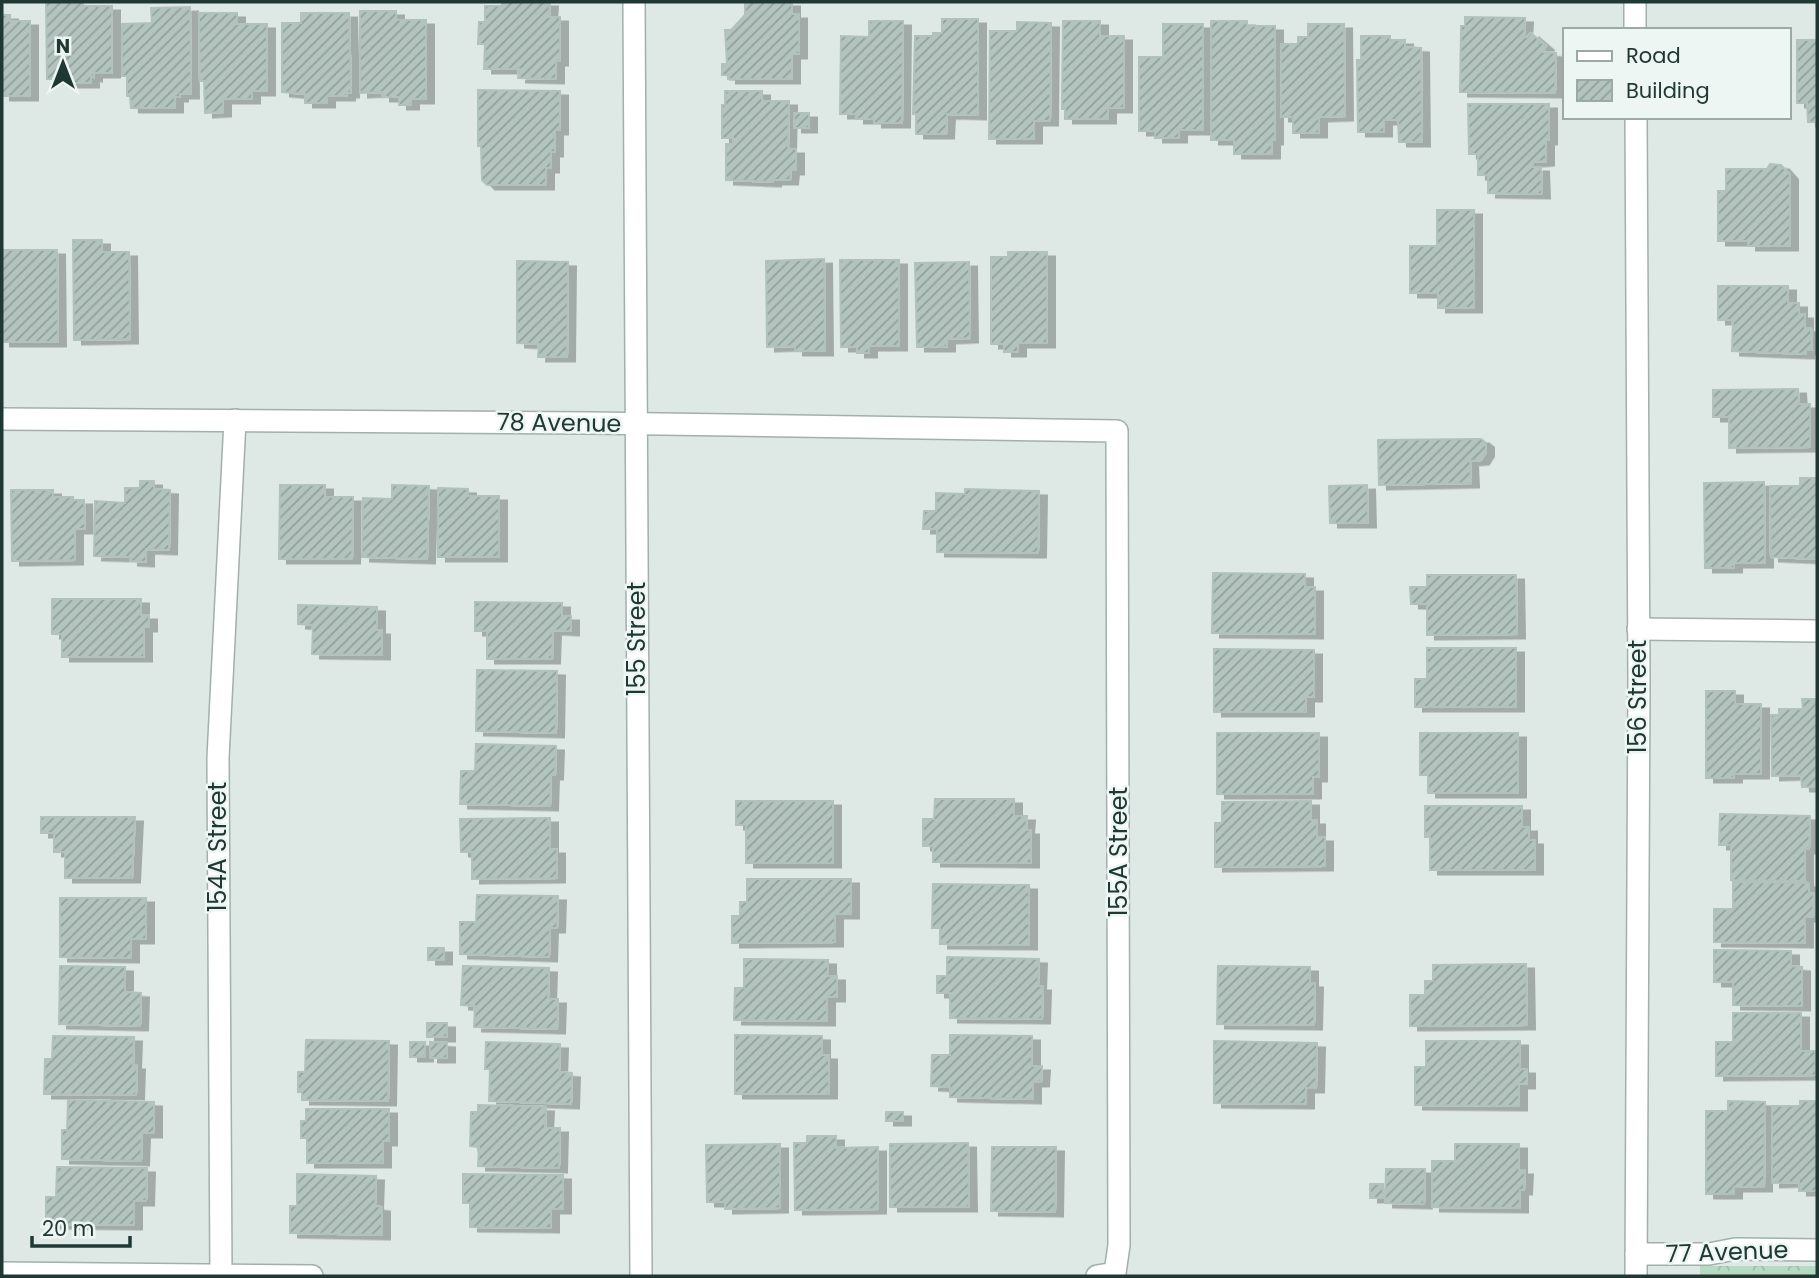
<svg xmlns="http://www.w3.org/2000/svg" width="1819" height="1278" viewBox="0 0 1819 1278" font-family="Poppins,sans-serif">
<style>
.forest{fill:url(#forest-crowns)}
.building{fill:url(#building-hatch);stroke:#b1c2bd;stroke-width:2;filter:url(#shadow)}
.lines{fill:none;stroke-linecap:round;stroke-linejoin:round}
.minor-casing{stroke:#a1b0ac;stroke-width:24}
.minor{stroke:#fff;stroke-width:21}
.labels{text-anchor:middle;stroke-width:5;stroke-linejoin:round;paint-order:stroke}
.street-label{font-size:24px;fill:#203834;stroke:#eef6f3}
</style>
<defs>
<pattern id="forest-crowns" width="20" height="18" patternUnits="userSpaceOnUse" patternTransform="scale(1.75)"><rect width="20" height="18" fill="#b7dac4"/><path d="M2 6a3 3 0 1 1 6 0M12 15a3 3 0 1 1 6 0" fill="none" stroke="#9dbca9"/></pattern>
<pattern id="building-hatch" width="6" height="6" patternUnits="userSpaceOnUse" patternTransform="scale(1.75)"><rect width="6" height="6" fill="#b3c4be"/><path d="M-1 1l2-2M0 6l6-6M5 7l2-2" fill="none" stroke="#91a09b"/></pattern>
<filter id="shadow"><feDropShadow dx="8" dy="4.5" stdDeviation="0" flood-color="#0004"/></filter>
</defs>
<rect width="100%" height="100%" fill="#dee9e5"/>
<rect class="forest" x="1700" y="1266" width="117" height="10"/>
<g class="building">
<path d="M46,2H83V6H112V73H94V77L91,76V83H67V79H47Z"/>
<path d="M502,2H550L549,17H560V61H556V79L518,78L519,69H484L485,44H478L479,22H485V6H502Z"/>
<path d="M745,2H792V14H799V54H792V79H728V75H722V64H727L725,30H731L745,15Z"/>
<path d="M190,7L191,94H180V97H175V108H131L130,96H127V76H122V24L152,23L151,8Z"/>
<path d="M360,11H396V20H426V99H411V105H399V97H382V92L360,93Z"/>
<path d="M199,13H237V24H267V91H252V99H223V112L205,113L204,81H200Z"/>
<path d="M301,13H349L351,93H347V96H327V103H305V94L282,92V23H301Z"/>
<path d="M2,15H10V21H30V96H2Z"/>
<path d="M1465,17L1525,18L1524,37H1527L1531,33L1546,46L1542,52L1556,53L1555,93L1460,92L1461,26H1465Z"/>
<path d="M942,19H978V115L947,114L946,134H916V114H913L915,36H933V33H942Z"/>
<path d="M869,21H903L902,123H874V119H856V114H840L841,36L869,37Z"/>
<path d="M1063,21H1100V36H1124V108H1108V119H1065V109H1062Z"/>
<path d="M1211,21H1247V26H1275V140H1272V154H1234V140H1211Z"/>
<path d="M1017,22L1051,23L1050,121H1034V139H989L990,31H1017Z"/>
<path d="M1163,24H1203V130H1179V138H1155V131H1139V57H1163Z"/>
<path d="M1308,24H1344L1345,116L1319,117V133H1293V117H1281V44H1298V37H1308Z"/>
<path d="M1361,36H1390V40H1405V47L1421,48L1422,142H1399L1398,120H1384V132H1358L1357,60H1361Z"/>
<path d="M1797,40H1817V122H1808L1807,103H1797Z"/>
<path d="M478,90L560,91V130H555V152H551V168H546V185H487L482,180L481,146H478Z"/>
<path d="M725,91H762V101H789L788,149H796V170H791L790,180H773V182L726,180V144H733V138H722V105H725Z"/>
<path d="M1468,104H1549V140H1546V161L1533,162V167H1541L1542,194L1488,193V175H1478V154H1469Z"/>
<rect x="794" y="113" width="15" height="15"/>
<path d="M1770,164L1781,165L1790,175V246H1748V241H1718V191H1726V169H1767Z"/>
<path d="M1437,210H1474V308H1438V293H1410V246H1437Z"/>
<path d="M73,240H102V252H129L130,339L74,340Z"/>
<path d="M2,250H57L58,342H2Z"/>
<path d="M1008,252H1047V343H1018V352H1004V344H991V257H1008Z"/>
<path d="M824,259L825,351H795V346L767,347L766,261Z"/>
<path d="M840,260H899V346H869V353H857V347H841Z"/>
<path d="M517,261L568,262L567,357H538L539,344L517,343Z"/>
<path d="M969,262L970,338L947,339V347H917L915,263Z"/>
<path d="M1718,286H1788V303H1799V314H1805V328H1811L1812,350H1806V354L1732,351L1733,320H1718Z"/>
<path d="M1798,389L1799,404H1810V447L1729,448V417H1713V390Z"/>
<path d="M1481,439L1486,443V452L1481,460L1470,461L1471,483L1379,485L1378,440Z"/>
<path d="M1800,478H1817V559L1771,557L1770,486H1800Z"/>
<path d="M140,481H154V489L170,490L169,550L146,549V562L130,561V557L94,556L95,501L125,503V488H140Z"/>
<path d="M1764,482L1765,563H1734V568H1705L1704,483Z"/>
<path d="M280,485H325V497H353L352,559H279Z"/>
<path d="M392,485L429,486L427,559L362,557L363,498L392,499Z"/>
<path d="M1367,485L1368,523H1330L1329,486Z"/>
<path d="M438,488L468,489V496H499V557H438Z"/>
<path d="M965,489L1039,491L1038,553L937,552V529H923L924,511H936V493L965,494Z"/>
<path d="M11,490H53V497H73V500H84L85,529H75V560L12,561Z"/>
<path d="M1213,573L1305,574V587H1315V634L1212,633Z"/>
<path d="M1427,575H1516L1517,634L1427,635V604H1411L1410,587H1427Z"/>
<path d="M52,599H141V615H149V627H144V657H62V634H52Z"/>
<path d="M475,602L562,603V616H571V631L553,630L552,659H487V631H475Z"/>
<path d="M298,605L377,607V630H382V655L312,654L313,625L298,624Z"/>
<path d="M1427,648H1516V707H1415V679H1427Z"/>
<path d="M1214,649L1314,650V697H1306V712H1214Z"/>
<path d="M477,670L557,671L556,733L476,731Z"/>
<path d="M1706,691H1735V704H1761V774H1734V778H1706Z"/>
<path d="M1802,699H1817V787H1802L1801,775L1772,776L1771,715H1779V709H1803Z"/>
<path d="M1217,733H1319V777H1313V794H1217Z"/>
<path d="M1420,733H1518V793H1428V775H1420Z"/>
<path d="M476,744L556,746L555,775H551L550,806L460,804L461,771H475Z"/>
<path d="M935,799H1014V816H1027L1026,830H1031V863L933,862V846H923V819H934Z"/>
<path d="M736,801H833V863H746V825H736Z"/>
<path d="M1311,801V820H1317V837H1325V866L1215,867V823H1222V802Z"/>
<path d="M1425,806H1522V827H1529V840H1535V870H1430V837H1425Z"/>
<path d="M1720,814L1810,816L1809,849H1805V881L1731,880V845H1719Z"/>
<path d="M41,817H135L132,878H65V852H54V833H41Z"/>
<path d="M550,818V849H557V878L472,879V852H461L460,819Z"/>
<path d="M747,879H851V914H835V942L732,943V916H740V902H747Z"/>
<path d="M1733,882L1809,883V893H1814L1813,917H1805V943L1714,942V909H1733Z"/>
<path d="M933,884L1029,885V945L940,944V928H932Z"/>
<path d="M477,895L558,896L557,928H550L549,957L460,954V922H476Z"/>
<path d="M60,898H146V939H131V958L60,957Z"/>
<rect x="428" y="948" width="16" height="12"/>
<path d="M1714,950L1791,951V966L1802,967V1006L1733,1005V982H1714Z"/>
<path d="M947,957L1039,959L1038,986H1043L1042,1019L950,1018V993H937V976H947Z"/>
<path d="M744,959L828,960V976H837V997H827V1021L734,1020L735,988H744Z"/>
<path d="M1526,964L1527,1025L1410,1026V995H1425V981H1433V965Z"/>
<path d="M60,966L125,967V992L141,993L140,1026L59,1024Z"/>
<path d="M463,966L549,968L548,999H558L557,1029L474,1027L475,1006L461,1005Z"/>
<path d="M1218,966L1310,967V983H1315L1314,1025L1217,1024Z"/>
<path d="M1733,1013H1801V1051H1815L1816,1075L1716,1076V1042H1733Z"/>
<rect x="427" y="1023" width="20" height="14"/>
<path d="M735,1035L822,1036V1055H829V1094H735Z"/>
<path d="M950,1035L1032,1036V1066H1042L1041,1082H1033V1099L950,1097V1087L931,1086L932,1055H950Z"/>
<path d="M53,1036L134,1037L133,1065H137L136,1095L44,1094L45,1059H52Z"/>
<path d="M306,1040L389,1041L388,1101L302,1100V1092H298V1072H305Z"/>
<path d="M1214,1041L1317,1043L1316,1088H1306V1104L1214,1103Z"/>
<path d="M1426,1041H1520V1069H1527V1084H1519V1106L1415,1105V1067H1426Z"/>
<rect x="410" y="1042" width="15" height="15"/>
<path d="M430,1042L447,1043V1058H430Z"/>
<path d="M486,1042L560,1044L559,1072L572,1073L571,1104L489,1101L490,1069H485Z"/>
<path d="M68,1100L154,1102V1133H142L141,1161L62,1159V1130H67Z"/>
<path d="M1728,1101L1765,1102L1764,1187H1734V1194H1706V1111H1728Z"/>
<path d="M1800,1101H1817V1191H1799V1182L1772,1183V1106H1800Z"/>
<path d="M478,1105L546,1107L545,1128H560L559,1168L478,1166L479,1147L470,1146L471,1112H478Z"/>
<path d="M306,1109H389V1141H383V1163H307V1138H301V1121H306Z"/>
<rect x="886" y="1112" width="17" height="9"/>
<path d="M807,1136H836V1148L878,1147V1209L795,1210L794,1143H807Z"/>
<path d="M968,1143L969,1207H890V1144Z"/>
<path d="M780,1144V1208L725,1209V1202H707L706,1145Z"/>
<path d="M1455,1144H1519V1170H1525L1524,1190H1520V1208L1432,1207V1161H1455Z"/>
<path d="M992,1147H1056L1055,1212L991,1211Z"/>
<path d="M57,1167L147,1168L146,1201H134V1225L46,1224V1197H56Z"/>
<path d="M1386,1169H1425L1424,1204L1385,1203Z"/>
<path d="M297,1174L376,1176L375,1206L382,1207V1235L290,1233V1206H297Z"/>
<path d="M463,1174L563,1175V1209H551V1228L470,1227V1203H463Z"/>
<rect x="1370" y="1184" width="13" height="14"/>
</g>
<g class="lines">
<defs>
<g id="minor">
<path d="M634,2L641,1276"/>
<path d="M1635,2V30"/>
<path d="M2,419L592,423L1117,431L1119,1245L1115,1273L1097,1276"/>
<path d="M1638,629L1817,631"/>
<path d="M1636,1254H1709L1735,1249L1817,1250"/>
<path d="M2,1273L312,1276"/>
<path d="M221,1275L218,758L235,420"/>
<path d="M1636,1276L1639,682L1636,117"/>
</g>
</defs>
<use href="#minor" class="minor-casing"/>
<use href="#minor" class="minor"/>
</g>
<g class="labels">
<g class="street-label">
<text transform="translate(559 423) rotate(1)" y="8">78 Avenue</text>
<text transform="translate(637 639) rotate(-90)" y="8">155 Street</text>
<text transform="translate(1638 697) rotate(-90)" y="8">156 Street</text>
<text transform="translate(218 847) rotate(-90)" y="8">154A Street</text>
<text transform="translate(1119 852) rotate(-90)" y="8">155A Street</text>
<text transform="translate(1727 1252) rotate(-2)" y="8">77 Avenue</text>
</g>
</g>
<rect width="1819" height="1278" fill="none" stroke="#203834" stroke-width="7"/>
<rect x="1563" y="28" width="228" height="91" fill="#eef6f3" stroke="#9caaa7" stroke-width="2"/>
<rect x="1577" y="51" width="35" height="10" fill="#ffffff" stroke="#9caaa7" stroke-width="2"/>
<text x="1626" y="63" font-size="21" fill="#203834">Road</text>
<rect x="1577" y="80" width="35" height="21" fill="url(#building-hatch)" stroke="#9caaa7" stroke-width="2"/>
<text x="1626" y="98" font-size="21" fill="#203834">Building</text>
<g transform="translate(63 63)" stroke="#eef6f3" stroke-width="5" paint-order="stroke">
<path d="M0-5L12 26L0 18L-12 26Z" fill="#203834"/>
<text y="-10" font-size="19" font-weight="bold" text-anchor="middle" fill="#203834">N</text>
</g>
<path d="M32 1236v10h98v-10" fill="none" stroke="#203834" stroke-width="3.5"/>
<text x="42" y="1236" font-size="21" fill="#203834" stroke="#eef6f3" stroke-width="5" paint-order="stroke">20 m</text>
</svg>
